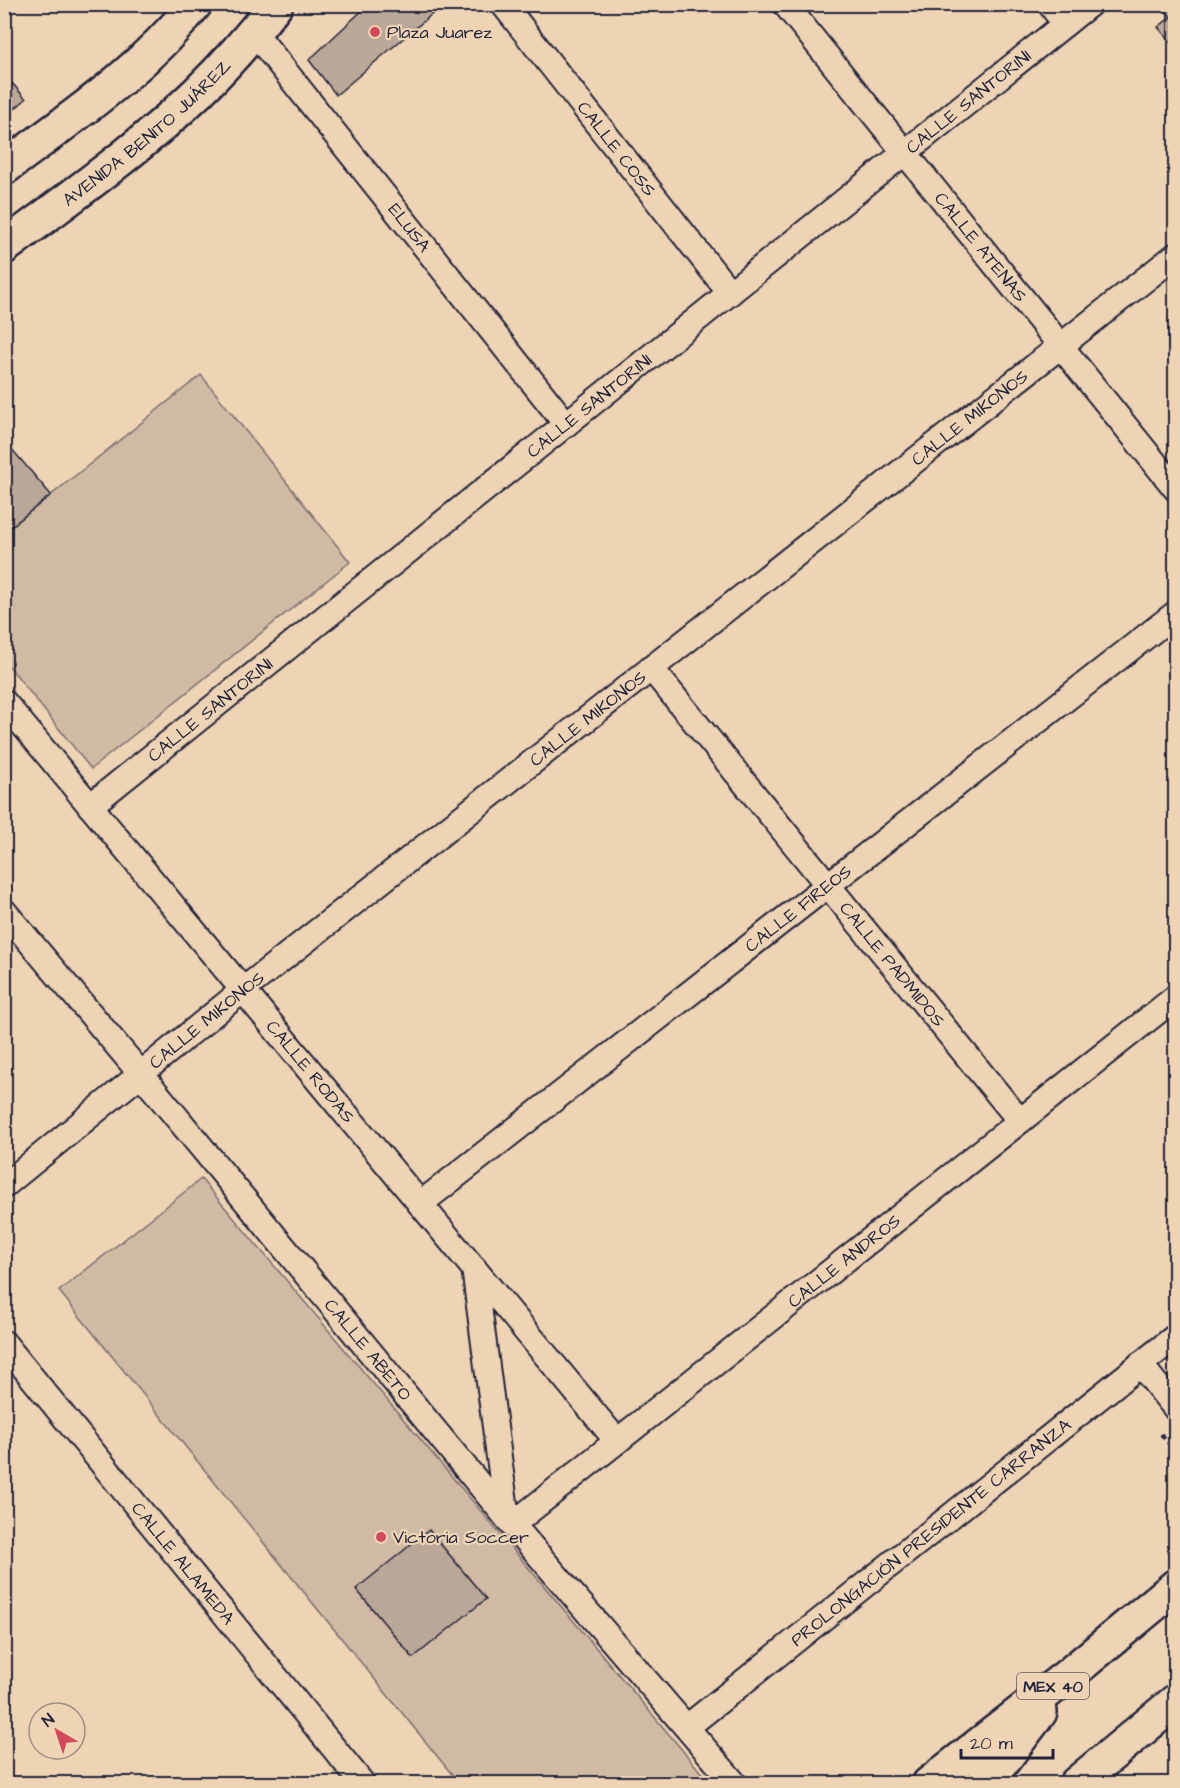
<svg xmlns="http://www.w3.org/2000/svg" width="1180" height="1788" viewBox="0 0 1180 1788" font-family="'Architects Daughter',sans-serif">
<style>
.green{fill:#d1baa4;stroke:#7a6e70;stroke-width:1.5}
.building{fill:#bba797;stroke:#22223b;stroke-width:1.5}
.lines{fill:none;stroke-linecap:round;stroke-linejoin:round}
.minor-casing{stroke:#22223b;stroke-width:28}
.primary-casing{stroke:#22223b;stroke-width:38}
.trunk-casing{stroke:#22223b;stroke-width:38}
.path{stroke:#22223b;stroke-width:4;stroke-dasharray:6 4.5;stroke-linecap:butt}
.minor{stroke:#eed4b5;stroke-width:24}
.primary{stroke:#eed4b5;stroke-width:33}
.trunk{stroke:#eed4b5;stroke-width:33}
.poi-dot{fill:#d1495b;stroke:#eed4b5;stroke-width:2}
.labels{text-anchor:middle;stroke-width:4.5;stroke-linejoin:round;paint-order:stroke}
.shield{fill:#eed4b5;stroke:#5f5760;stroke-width:1.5}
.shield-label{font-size:16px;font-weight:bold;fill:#22223b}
.poi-label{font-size:18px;fill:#22223b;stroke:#eed4b5;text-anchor:start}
.street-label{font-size:18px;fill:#22223b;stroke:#eed4b5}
</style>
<rect width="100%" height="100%" fill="#eed4b5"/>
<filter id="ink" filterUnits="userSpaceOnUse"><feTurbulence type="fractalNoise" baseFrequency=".0167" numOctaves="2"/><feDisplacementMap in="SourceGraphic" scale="12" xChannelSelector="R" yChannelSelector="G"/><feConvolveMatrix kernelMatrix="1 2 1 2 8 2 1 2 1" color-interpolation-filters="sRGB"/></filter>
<g filter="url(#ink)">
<g class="green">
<path d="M201,375L350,562L91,769L5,661V532Z"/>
<path d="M201,1179L710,1783H459L59,1291Z"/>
</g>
<g class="building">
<path d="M369,4H444L336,95L309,60Z"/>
<path d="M1161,4H1176V49L1158,27L1171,17Z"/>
<path d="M4,74L26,99L4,118Z"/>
<path d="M4,440L51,495L4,532Z"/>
<path d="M429,1530L486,1599L413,1658L356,1589Z"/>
</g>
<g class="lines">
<defs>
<g id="minor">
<path id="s1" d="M503,4L730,293"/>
<path id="s2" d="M785,4L1176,489"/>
<path d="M1050,4L1065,24"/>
<path id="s3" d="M254,32L566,424"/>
<path id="s4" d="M651,668L1020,1121"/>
<path id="s5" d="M4,702L617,1441"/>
<path id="s6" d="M90,806L1090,4"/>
<path id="s7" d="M4,911L141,1074L507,1518L735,1784"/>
<path id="s8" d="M4,1186L243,990L1176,255"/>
<path id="s9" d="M420,1204L1176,613"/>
<path d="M474,1268L507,1518"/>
<path id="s10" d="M4,1343L363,1784"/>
<path d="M1140,1364L1176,1409"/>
<path id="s11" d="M513,1524L1176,997"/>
<path id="s12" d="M687,1727L1176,1336"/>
</g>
<g id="primary">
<path d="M4,168C72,117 142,71 195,4"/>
<path id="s13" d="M4,247C69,198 138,150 197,93C225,66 252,35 276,4"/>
</g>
<g id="trunk">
<path d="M929,1784L1071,1673L1176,1586"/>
<path d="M982,1784L1002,1762L1040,1712"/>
<path d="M1076,1784L1176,1701"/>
</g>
</defs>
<use href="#minor" class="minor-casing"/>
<use href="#primary" class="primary-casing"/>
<use href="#trunk" class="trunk-casing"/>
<path class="path" d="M1161,1434L1176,1452"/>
<use href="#minor" class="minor"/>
<use href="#primary" class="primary"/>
<use href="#trunk" class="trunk"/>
</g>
</g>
<g class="poi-dot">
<circle cx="375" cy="32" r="6"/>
<circle cx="381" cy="1537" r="6"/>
</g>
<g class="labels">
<rect class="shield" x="1017" y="1673" width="72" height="26" rx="4.5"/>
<g class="shield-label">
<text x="1053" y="1692">MEX 40</text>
</g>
<g class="poi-label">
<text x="387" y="38">Plaza Juarez</text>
<text x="393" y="1543">Victoria Soccer</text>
</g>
<g class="street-label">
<text dy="6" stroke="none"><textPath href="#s6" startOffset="1126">CALLE SANTORINI</textPath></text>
<text dy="6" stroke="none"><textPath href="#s13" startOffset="183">AVENIDA BENITO JUÁREZ</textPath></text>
<text dy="6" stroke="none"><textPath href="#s1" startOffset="184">CALLE COSS</textPath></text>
<text dy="6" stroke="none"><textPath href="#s3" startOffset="250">ELUSA</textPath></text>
<text dy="6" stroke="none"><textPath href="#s2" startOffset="312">CALLE ATENAS</textPath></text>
<text dy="6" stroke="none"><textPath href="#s6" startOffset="640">CALLE SANTORINI</textPath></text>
<text dy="6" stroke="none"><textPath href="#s8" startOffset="1234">CALLE MIKONOS</textPath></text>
<text dy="6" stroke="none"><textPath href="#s6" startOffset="154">CALLE SANTORINI</textPath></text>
<text dy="6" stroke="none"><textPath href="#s8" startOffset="748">CALLE MIKONOS</textPath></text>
<text dy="6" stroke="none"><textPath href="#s9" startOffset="480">CALLE FIREOS</textPath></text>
<text dy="6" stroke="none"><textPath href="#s4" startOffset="382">CALLE PADMIDOS</textPath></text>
<text dy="6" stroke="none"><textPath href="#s8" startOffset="262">CALLE MIKONOS</textPath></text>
<text dy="6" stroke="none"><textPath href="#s5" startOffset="480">CALLE RODAS</textPath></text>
<text dy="6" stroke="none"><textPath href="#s11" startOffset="423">CALLE ANDROS</textPath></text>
<text dy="6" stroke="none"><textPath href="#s7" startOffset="570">CALLE ABETO</textPath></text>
<text dy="6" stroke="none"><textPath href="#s12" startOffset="312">PROLONGACIÓN PRESIDENTE CARRANZA</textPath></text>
<text dy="6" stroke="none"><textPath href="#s10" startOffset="284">CALLE ALAMEDA</textPath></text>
</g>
</g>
<rect width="1180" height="1788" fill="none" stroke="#eed4b5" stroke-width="24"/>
<rect x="12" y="12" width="1156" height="1764" fill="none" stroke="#22223b" stroke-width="2" filter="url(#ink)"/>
<g transform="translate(57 1731) rotate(321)"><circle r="28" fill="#eed4b5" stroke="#9c8d84" stroke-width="1.5"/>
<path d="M0-4.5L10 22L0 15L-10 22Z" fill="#d1495b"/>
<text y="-9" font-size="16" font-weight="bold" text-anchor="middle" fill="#22223b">N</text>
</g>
<path d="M961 1749v9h92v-9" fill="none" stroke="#22223b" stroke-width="3"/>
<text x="970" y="1749" font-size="18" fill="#22223b" stroke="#eed4b5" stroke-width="4.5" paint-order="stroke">20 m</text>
</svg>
